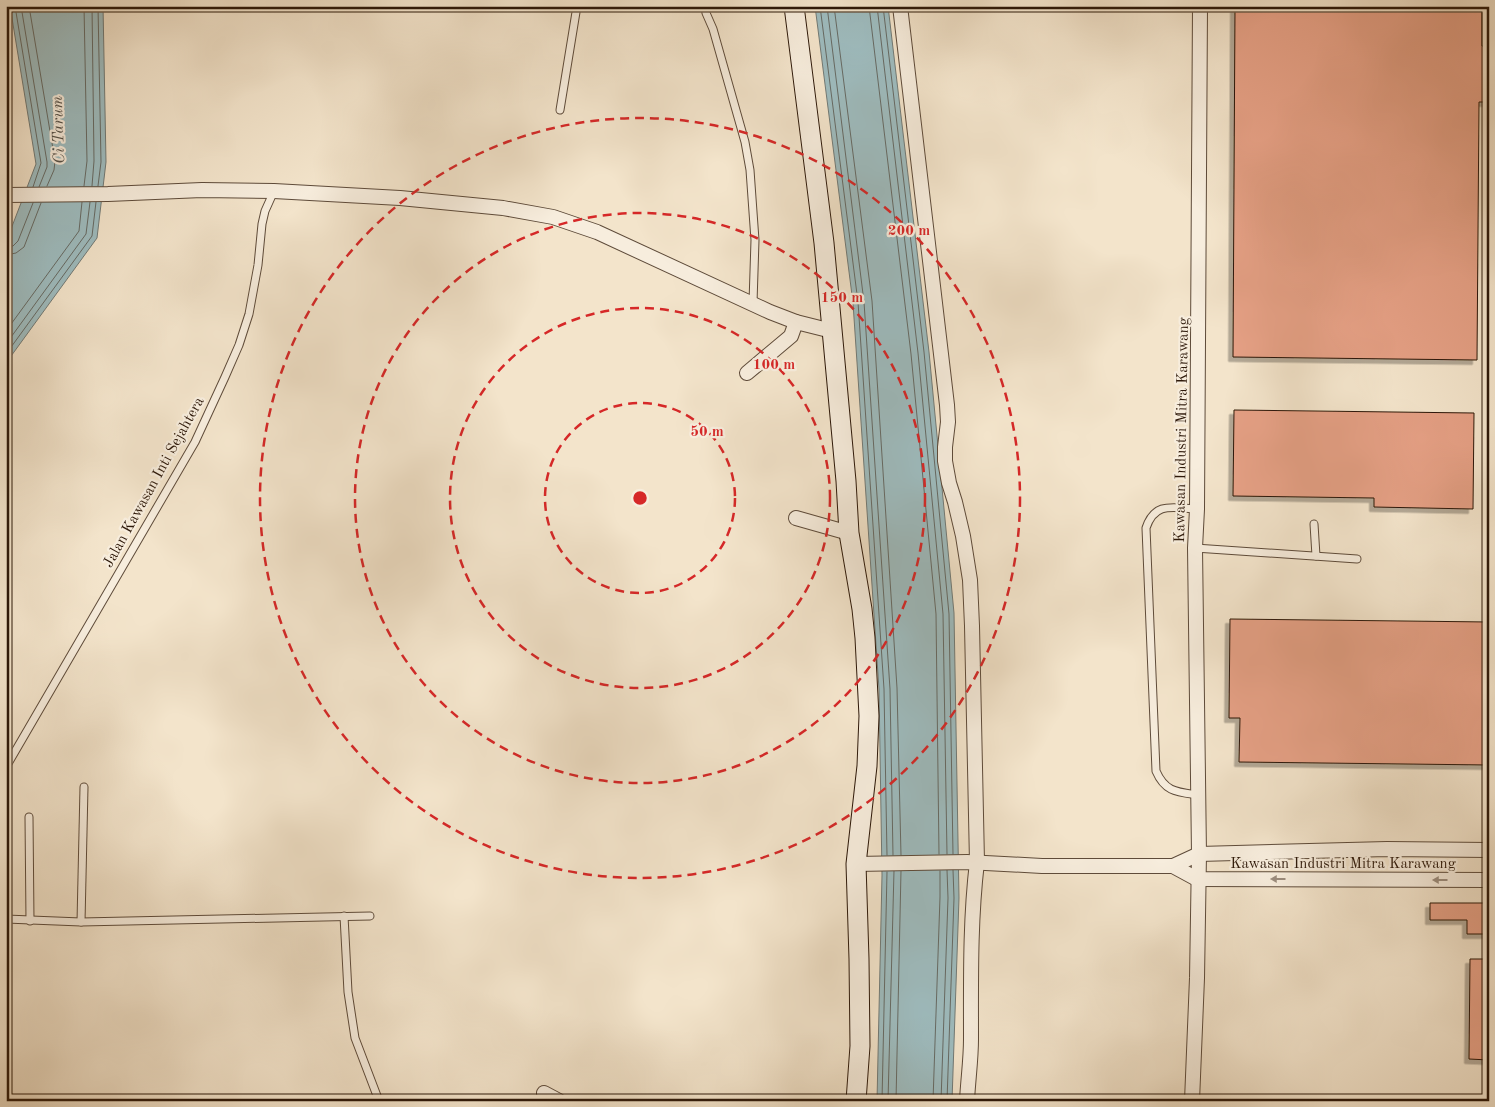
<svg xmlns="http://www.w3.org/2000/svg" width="1495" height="1107" viewBox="0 0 1495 1107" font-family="'Old Standard TT',serif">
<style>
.water{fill:#9ebcbf;stroke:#717a76}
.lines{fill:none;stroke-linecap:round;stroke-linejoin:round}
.shore{stroke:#666a64;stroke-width:1}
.building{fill:#e5a085;stroke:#2d1809;filter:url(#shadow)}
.lane-casing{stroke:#5e4b3a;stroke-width:9}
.street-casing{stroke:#5e4b3a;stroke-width:16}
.secondary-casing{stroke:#2d1809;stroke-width:21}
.lane{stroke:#f7eddd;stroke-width:7}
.street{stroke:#f7eddd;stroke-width:14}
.secondary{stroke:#f7eddd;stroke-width:19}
.oneway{fill:#9c8d7e}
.ring{fill:none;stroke:#d62828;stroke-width:2.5;stroke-dasharray:9 6}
.labels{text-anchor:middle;stroke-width:4.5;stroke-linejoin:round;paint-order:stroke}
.street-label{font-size:15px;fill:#2d1809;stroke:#f7eddd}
.water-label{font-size:16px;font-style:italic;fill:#555149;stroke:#f7eddd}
.centre{fill:#d62828;stroke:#f7eddd;stroke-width:2.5}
.ring-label{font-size:15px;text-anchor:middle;font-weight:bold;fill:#d62828;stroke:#f7eddd;stroke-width:4.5;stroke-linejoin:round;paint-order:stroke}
</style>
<defs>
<filter id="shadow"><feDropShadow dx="-4.5" dy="4.5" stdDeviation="0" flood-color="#0004"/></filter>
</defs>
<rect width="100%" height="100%" fill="#f3e4cb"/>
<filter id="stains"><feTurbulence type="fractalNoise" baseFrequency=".004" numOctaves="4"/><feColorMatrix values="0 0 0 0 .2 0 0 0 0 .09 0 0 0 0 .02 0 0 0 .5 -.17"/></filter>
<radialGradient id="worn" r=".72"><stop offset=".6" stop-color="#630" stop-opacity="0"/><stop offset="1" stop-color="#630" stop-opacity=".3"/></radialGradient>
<g class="water">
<path d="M10,6H103L106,162L97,238L6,363V242L36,164Z"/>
<path d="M815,6H888L929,352L954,613L959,898L952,1101H877L882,875L879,689L853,303Z"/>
</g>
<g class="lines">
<g class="shore">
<path d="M15,6L41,163L33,187"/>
<path d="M21,6L47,162V167L39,187"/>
<path d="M29,6L55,161L54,170L47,186"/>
<path d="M820,6L858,302L884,689L887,855"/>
<path d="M827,6L864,302L890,689L893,855"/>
<path d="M834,6L872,301L897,688L901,855"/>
<path d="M869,6L911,354L936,614L939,854"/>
<path d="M877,6L918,353L943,614L947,854"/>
<path d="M883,6L924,352L949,614L953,854"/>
<path d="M84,186L87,161L84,6"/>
<path d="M92,186L94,161L92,6"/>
<path d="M98,186L101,162L98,6"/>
<path d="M6,248L13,246L18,241L33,203"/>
<path d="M6,255L16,253L24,247L41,203"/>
<path d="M6,331L79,231L82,202"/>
<path d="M6,344L86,234L90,202"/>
<path d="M6,354L92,236L96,202"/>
<path d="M882,1101L887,872"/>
<path d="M888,1101L894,871"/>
<path d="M896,1101L901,871"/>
<path d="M933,1101L940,897V871"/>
<path d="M941,1101L948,898L947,870"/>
<path d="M947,1101L954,898L953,870"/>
</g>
</g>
<g class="building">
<path d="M1235,6H1482V46H1489V102H1479L1477,360L1233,357Z"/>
<path d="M1234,410L1474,413L1473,509L1374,507V498L1233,496Z"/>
<path d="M1230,619L1489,622V765L1239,762L1240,718H1229Z"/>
<path d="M1430,903H1489V934H1467V920H1430Z"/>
<path d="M1470,959H1489V1060L1469,1059Z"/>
</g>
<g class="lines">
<defs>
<g id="lane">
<path d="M705,6L706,13L713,29L745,142L750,170L755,240L753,303"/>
<path d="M560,110L577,6"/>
<path d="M1197,509C1173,508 1155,501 1146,528L1156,771C1165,792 1177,792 1198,795"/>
<path d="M1314,524L1316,556"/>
<path d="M1195,548L1357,559"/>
<path d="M6,767L195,442L225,377L239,345L249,314L258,265L262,224L265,211L274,191"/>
<path d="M29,817L30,921"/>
<path d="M344,916L348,992L355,1038L379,1101"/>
<path d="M6,919L81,922L370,916"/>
<path d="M81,922L84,787"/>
</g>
<g id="street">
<path d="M900,6L947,405L948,422L945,447V461L949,483L955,502L963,536L970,580L972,626L977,862C970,921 971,980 971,1039C971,1060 968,1080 967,1101"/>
<path d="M6,195L108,194L202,190L274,191L400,198L503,208L553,217L597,232L770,312L796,322L832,331"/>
<path d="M747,373L791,336L796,322"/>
<path d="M796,518L849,533"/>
<path d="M856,864L967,862L1042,866H1173L1199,854L1387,849L1489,850"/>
<path d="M1173,866L1197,879L1489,880"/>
<path d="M544,1093L559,1101"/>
<path d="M1192,1101L1197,978L1199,854L1195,548L1197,509L1200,6"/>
</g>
<path id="secondary" d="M794,6L824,243L846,481L849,533L862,609L865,638L869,716L867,766L856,864L859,959L860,1046L856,1101"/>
</defs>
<use href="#lane" class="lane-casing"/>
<use href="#street" class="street-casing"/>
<use href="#secondary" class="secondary-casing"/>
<use href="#lane" class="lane"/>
<use href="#street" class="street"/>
<use href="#secondary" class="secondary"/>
</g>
<defs><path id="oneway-solid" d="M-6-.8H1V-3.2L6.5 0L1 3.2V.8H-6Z" transform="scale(1.25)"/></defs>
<g class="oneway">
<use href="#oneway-solid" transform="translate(1278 879) rotate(-180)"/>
<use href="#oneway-solid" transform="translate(1440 880) rotate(-180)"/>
</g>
<g class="ring">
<circle cx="640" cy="498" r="95"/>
<circle cx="640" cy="498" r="190"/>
<circle cx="640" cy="498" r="285"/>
<circle cx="640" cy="498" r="380"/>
</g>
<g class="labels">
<g class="street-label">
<text transform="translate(1181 430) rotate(-89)" y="5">Kawasan Industri Mitra Karawang</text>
<text transform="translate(153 482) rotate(-61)" y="5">Jalan Kawasan Inti Sejahtera</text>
<text x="1343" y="868">Kawasan Industri Mitra Karawang</text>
</g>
<g class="water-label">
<text transform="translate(57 130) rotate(-92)" y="6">Ci Tarum</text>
</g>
</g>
<circle cx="640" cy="498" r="8" class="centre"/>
<g class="ring-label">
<text x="909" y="235">200 m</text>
<text x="842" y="302">150 m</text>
<text x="774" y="369">100 m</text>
<text x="707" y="436">50 m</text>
</g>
<rect width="1495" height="1107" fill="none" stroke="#f3e4cb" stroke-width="25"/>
<rect x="8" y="8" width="1480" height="1092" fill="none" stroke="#2d1809" stroke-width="2.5"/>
<rect x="12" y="12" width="1470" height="1082" fill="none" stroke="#2d1809"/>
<rect width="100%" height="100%" filter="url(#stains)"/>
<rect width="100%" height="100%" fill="url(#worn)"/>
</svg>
